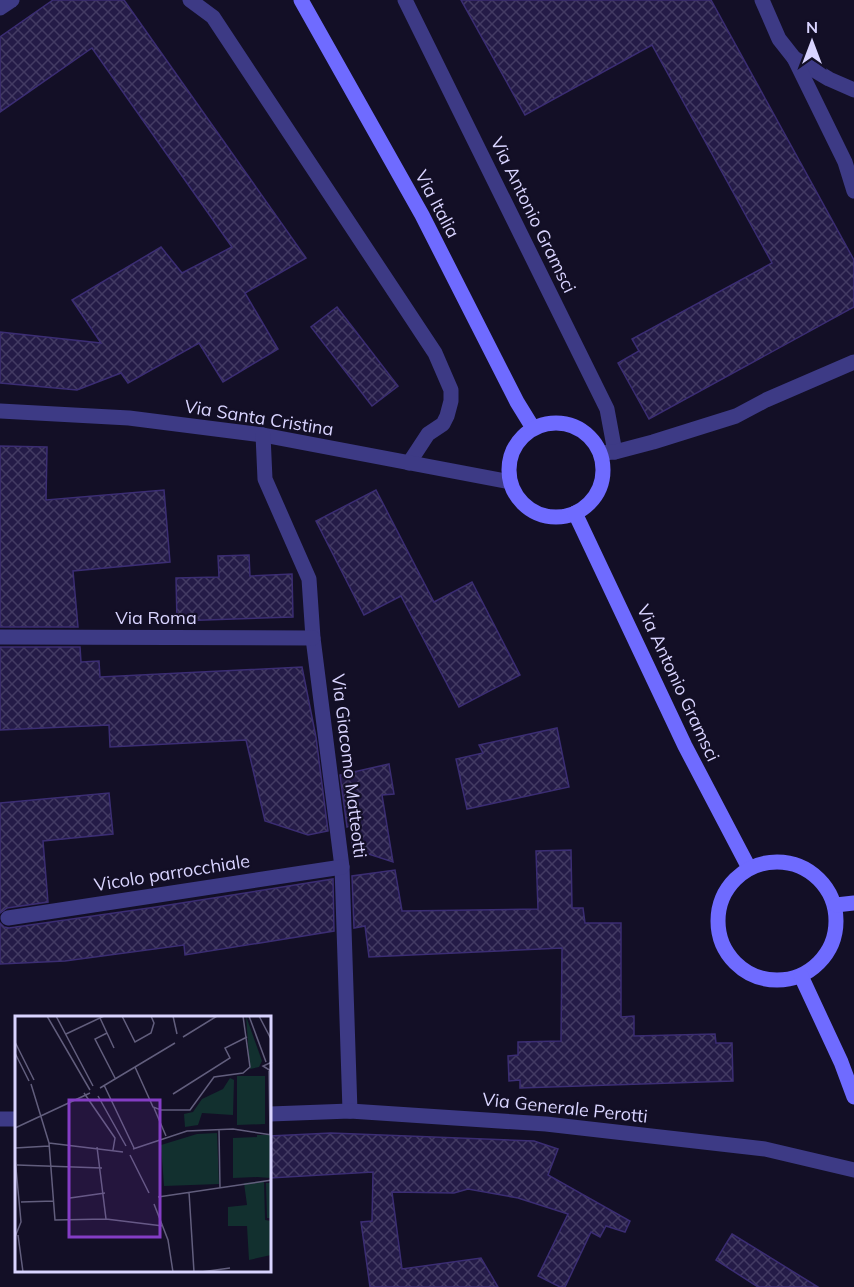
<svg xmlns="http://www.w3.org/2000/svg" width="854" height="1287" viewBox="0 0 854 1287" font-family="Mulish,sans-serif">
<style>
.building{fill:url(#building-cross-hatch);stroke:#3b2d73;stroke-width:1.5}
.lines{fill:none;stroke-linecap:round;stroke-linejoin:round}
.street{stroke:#3d3a85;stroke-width:15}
.secondary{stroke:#6f6bff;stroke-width:15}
.labels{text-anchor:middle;stroke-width:4.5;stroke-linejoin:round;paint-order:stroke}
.street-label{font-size:18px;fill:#d9d4ff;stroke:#130f26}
.inset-road{fill:none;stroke:#625e7d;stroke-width:1.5}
.view{fill:#843dc5;fill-opacity:0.15;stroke:#843dc5;stroke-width:3}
.inset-edge{fill:none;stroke:#d9d4ff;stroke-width:3}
</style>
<defs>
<pattern id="building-cross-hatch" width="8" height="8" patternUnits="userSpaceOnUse" patternTransform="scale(1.5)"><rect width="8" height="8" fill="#241b47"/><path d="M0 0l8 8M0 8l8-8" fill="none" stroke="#433b63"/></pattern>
</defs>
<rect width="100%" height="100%" fill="#130f26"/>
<g class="building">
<path d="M53,0H124L306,258L245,293L278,349L223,382L199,343L128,383L121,373L77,390L0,383V332L101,343L72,300L161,247L182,273L232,247L92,48L0,112V37Z"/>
<path d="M461,0H711L854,260V307L649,419L618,363L639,351L632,339L772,263L652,45L525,115Z"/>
<path d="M337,307L398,386L372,406L311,327Z"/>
<path d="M0,446L47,447L46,500L164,490L170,562L73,571L78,627H0Z"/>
<path d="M376,490L434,602L472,582L520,675L459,707L401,596L364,615L316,521Z"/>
<path d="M249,555L250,576L292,574L293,617L177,621L176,578L219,577L218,556Z"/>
<path d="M0,647H80L81,662L99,661L100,677L302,667L316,737L328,831L308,835L265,821L246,740L110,747L109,725L0,730Z"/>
<path d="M557,728L569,787L467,809L456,759L483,753L479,745Z"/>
<path d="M389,764L394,794L382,795L393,862L353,849L350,826L347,827L340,775Z"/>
<path d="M109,793L113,834L43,841L48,902L7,908L0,913V803Z"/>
<path d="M571,850L572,908H583L585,923H621V1017L634,1016V1036L715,1034L716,1043H732L733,1081L520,1088V1080L509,1081L508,1056L518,1055V1042L561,1041L562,948L369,957L365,926L354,928L352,876L395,870L402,911L538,909L536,851Z"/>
<path d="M333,879L334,931L185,955L184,945L65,961L0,964V923L4,927L9,928L156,907Z"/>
<path d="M331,1133L534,1141L558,1149L548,1175L630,1221L625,1232L606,1226L600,1237L591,1232L565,1287H560L538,1276L568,1214L518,1198L468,1189L454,1193L392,1192L402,1269L481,1258L498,1287H370L361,1222L372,1221L373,1172L270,1178V1136Z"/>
<path d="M732,1234L818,1287H758L716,1260Z"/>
</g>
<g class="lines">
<g class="street">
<path d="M190,0L213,17L435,353L451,390V401L447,416L443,424L428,434L409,463"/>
<path d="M405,0L607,409L615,452"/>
<path d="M762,0L779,39L794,58L829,79L854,90"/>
<path d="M0,8L12,0"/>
<path d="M794,58L845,162L854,191"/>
<path d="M0,411L129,418L263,435L510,482"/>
<path d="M263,435L265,479L309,579L313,638L342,867L350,1111"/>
<path d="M600,453L615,452L653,442L736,416L766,400L854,362"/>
<path d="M0,637L313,638"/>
<path d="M8,918L342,867"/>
<path d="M270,1114L350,1111L546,1124L765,1149L854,1170"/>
<path d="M0,1119H16"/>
</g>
<g class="secondary">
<path d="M301,0L422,215L517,402L533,428"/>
<circle cx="556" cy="470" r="47"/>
<path d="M575,513L685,746L749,868"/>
<circle cx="777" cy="921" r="59"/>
<path d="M836,905L854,903"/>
<path d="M801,976L841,1062L854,1097"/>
</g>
</g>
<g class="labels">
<g class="street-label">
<text transform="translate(437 204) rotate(62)" y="6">Via Italia</text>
<text transform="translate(533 215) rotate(64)" y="6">Via Antonio Gramsci</text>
<text transform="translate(259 418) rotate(9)" y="6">Via Santa Cristina</text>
<text x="156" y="624">Via Roma</text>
<text transform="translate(678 683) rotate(65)" y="6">Via Antonio Gramsci</text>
<text transform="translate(349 766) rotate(83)" y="6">Via Giacomo Matteotti</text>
<text transform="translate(172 873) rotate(-9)" y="6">Vicolo parrocchiale</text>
<text transform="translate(565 1108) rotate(6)" y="6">Via Generale Perotti</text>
</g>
</g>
<g transform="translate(15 1016)">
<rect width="256" height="256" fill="#130f26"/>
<path d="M231,0L247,45L244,51L235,53ZM242,119H256V162L242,161ZM251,167H256V202H252Z" fill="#12302f"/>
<path d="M222,60H250V108L222,109ZM215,62L219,64L218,99L187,97L183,109L170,111L169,98L178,96L187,83L208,73ZM202,117L204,168L149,170L146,129L182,118ZM242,121V161L218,162V122ZM249,165L250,204L256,205V239L234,244L232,210H213V191L232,189L229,167Z" fill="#12302f"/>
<path class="inset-road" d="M32,0L75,74M41,0L78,70M107,0L120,26L136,17L139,7L136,0M158,0L162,18M234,0L251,46M244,0L256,23M85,2L99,32M92,17L80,23L100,62M51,18L89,0M168,21L202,0M0,26L19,64M0,37L14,65M120,51L138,91L146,94H175L199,61L228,57L235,51L228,0M254,55L255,118M256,55L248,50L257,46M16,68L34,127L40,204L91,203L148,210M89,69L119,132M85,72L160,27M69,77L100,122L98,134M158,78L215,42L210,32L232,21M83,80L111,130M139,92L151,120M0,112L75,77M204,113L205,172M34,127L108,136M82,131L91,203M0,132L34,130M118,133L172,115L218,113L257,119M115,139L134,177M0,142L6,206L0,221M2,149L87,152M174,176L179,256M143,181L257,164M55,182L90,177M6,186L39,185M139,188L153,224L158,256M3,219L8,256M186,256L215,252"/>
<path class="view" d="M54,84H145V221H54Z"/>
<rect width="256" height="256" class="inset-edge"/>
</g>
<g transform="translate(812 42)" stroke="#130f26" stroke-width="4.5" paint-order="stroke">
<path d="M0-4.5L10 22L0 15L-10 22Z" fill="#d9d4ff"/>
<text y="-9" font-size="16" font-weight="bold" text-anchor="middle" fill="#d9d4ff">N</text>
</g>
</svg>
